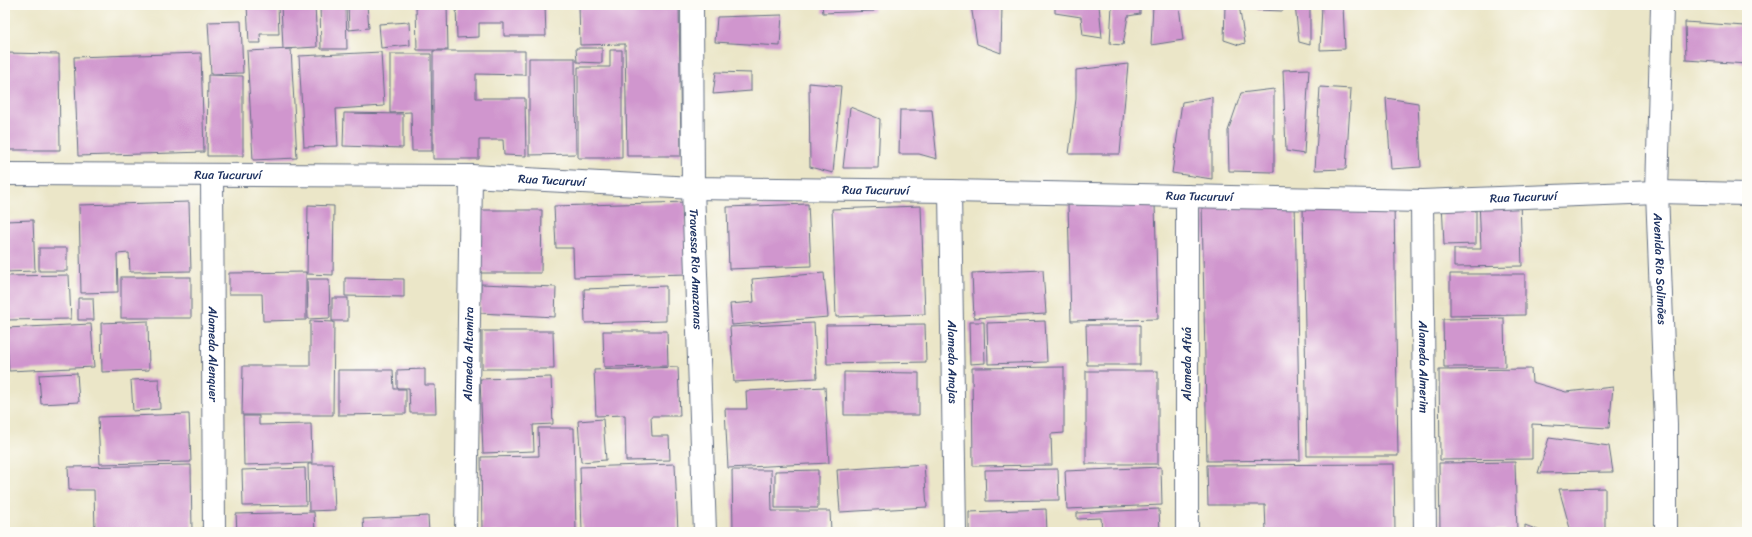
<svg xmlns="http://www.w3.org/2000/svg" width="1752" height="537" viewBox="0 0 1752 537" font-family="Sriracha,sans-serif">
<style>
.building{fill:#d096ce}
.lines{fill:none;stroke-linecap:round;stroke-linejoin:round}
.minor-casing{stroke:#646f83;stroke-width:24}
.secondary-casing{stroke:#646f83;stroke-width:24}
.minor{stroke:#fff;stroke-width:22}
.secondary{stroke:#fff;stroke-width:22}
.labels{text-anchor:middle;stroke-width:3;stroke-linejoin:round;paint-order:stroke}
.street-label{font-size:12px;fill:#1b2f5e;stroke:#fdfcf7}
</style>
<rect width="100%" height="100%" fill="#fdfcf7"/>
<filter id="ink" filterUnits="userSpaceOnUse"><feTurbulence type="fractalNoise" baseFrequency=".025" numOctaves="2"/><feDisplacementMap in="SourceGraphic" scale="8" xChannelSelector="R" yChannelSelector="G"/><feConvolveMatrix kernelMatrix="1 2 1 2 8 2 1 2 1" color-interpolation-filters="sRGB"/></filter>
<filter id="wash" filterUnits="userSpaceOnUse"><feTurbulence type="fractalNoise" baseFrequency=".012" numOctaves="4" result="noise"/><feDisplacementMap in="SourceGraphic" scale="16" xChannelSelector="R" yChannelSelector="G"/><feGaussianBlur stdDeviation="0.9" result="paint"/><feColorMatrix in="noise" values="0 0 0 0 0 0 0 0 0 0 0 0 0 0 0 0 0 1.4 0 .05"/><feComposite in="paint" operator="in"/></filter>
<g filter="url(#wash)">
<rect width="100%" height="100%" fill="#ebe6c8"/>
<g id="blocks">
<g class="building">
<path d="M247,5H278L279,34H260L261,43H249Z"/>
<path d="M281,5H315L317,47L283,49Z"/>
<path d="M320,5H346L347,49H321Z"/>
<path d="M348,5H367L369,28L349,30Z"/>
<path d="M416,5H447L448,50H417Z"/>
<path d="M456,5H545L546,36H504V23H479V37L457,38Z"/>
<path d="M579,5H679L681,156H627L625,44L580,45Z"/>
<path d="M822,5H875L874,11L823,13Z"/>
<path d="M971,5H1002L1001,53L977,44Z"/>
<path d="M1055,5H1099L1102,38L1083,35L1081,17L1055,13Z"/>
<path d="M1112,5H1140V14L1128,16L1123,45L1110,44Z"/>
<path d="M1153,5H1179L1183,40L1151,45Z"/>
<path d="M1225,5H1239L1245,43L1239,45L1224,40Z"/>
<path d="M1256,5H1283V11L1257,10Z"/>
<path d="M1295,5H1310V45L1299,42Z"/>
<path d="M1322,5H1343L1345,49L1320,50Z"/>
<path d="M782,15L780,46L715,42L717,17Z"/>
<path d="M241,21L243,73L211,74L208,22Z"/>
<path d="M409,22L410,45L381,48L379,24Z"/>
<path d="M1685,22L1745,26L1747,64L1686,60Z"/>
<path d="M576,48H602V63L577,62Z"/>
<path d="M291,49L297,158L253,160L247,51Z"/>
<path d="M610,50H622V158H578V67H610Z"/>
<path d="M433,51H525V75L476,74V98H525L526,156L504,155L503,140H479V159H433Z"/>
<path d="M381,52L384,106L336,109L338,146L304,147L299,56Z"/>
<path d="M5,53L59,54L60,150H5Z"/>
<path d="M201,53L204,152L78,156L74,57Z"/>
<path d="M390,54H431L432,151H412L411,112L390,113Z"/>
<path d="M529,58H575L576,154L529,155Z"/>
<path d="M1128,64L1120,154H1069L1076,99V70Z"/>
<path d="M1309,69L1304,154L1286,151L1283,70Z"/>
<path d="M716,72L751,73V91L713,94Z"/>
<path d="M208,75L243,76V156H207Z"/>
<path d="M809,83L841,86L833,173L810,167Z"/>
<path d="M1320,87L1351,89L1346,169L1315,170Z"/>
<path d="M1274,89V172L1229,171L1228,131L1241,93Z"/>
<path d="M1212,97V179L1172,173L1182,102Z"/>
<path d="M1386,98L1418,103L1421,167L1391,169Z"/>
<path d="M850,107L880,119L878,168H843Z"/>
<path d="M900,110H932L937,159L919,154H899Z"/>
<path d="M344,113L403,114V148L343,146Z"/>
<path d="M1520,199L1522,266L1454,267V249H1481L1479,200Z"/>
<path d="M1476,201V244L1444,245L1442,202Z"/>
<path d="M189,202L191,271L130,272L129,253L117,254L118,292L81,293L79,205Z"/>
<path d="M686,202L688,274L574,277L573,248H556L554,206Z"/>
<path d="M1295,202L1300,460L1207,461L1202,204Z"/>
<path d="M1155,203L1158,319L1071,321L1068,205Z"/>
<path d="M1394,203L1398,456H1307L1303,204Z"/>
<path d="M808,204L811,266L729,269L727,207Z"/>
<path d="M308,205L334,206L333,275L307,274Z"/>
<path d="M921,206L925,314L836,317L832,209Z"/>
<path d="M477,210H542L541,273H476Z"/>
<path d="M33,220L35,271L5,272V221Z"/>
<rect x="39" y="248" width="28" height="23"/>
<path d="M1043,270L1046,314L974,318L972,273Z"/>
<path d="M306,272V320L263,321L262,294H229V273Z"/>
<path d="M824,273L828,317L732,325L730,304L754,302L752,279Z"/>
<path d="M1450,274H1525V315L1450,316Z"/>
<path d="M69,275L71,319L5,320V276Z"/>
<rect x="121" y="277" width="70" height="41"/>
<path d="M345,278L404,279V297L345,296Z"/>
<path d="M307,279H329L330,318L308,319Z"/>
<path d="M481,284L556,287L555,317L480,313Z"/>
<path d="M666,286V321L585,323L584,289Z"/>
<path d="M78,298H93L94,320H78Z"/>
<rect x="332" y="298" width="16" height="23"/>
<path d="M1504,318L1505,367H1444L1443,319Z"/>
<path d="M148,321L149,370L102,372L101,323Z"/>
<path d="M310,321L334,322L333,415H242L243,366H310Z"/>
<path d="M1045,321L1047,362L988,364L987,323Z"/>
<path d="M969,322H984L985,363L970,364Z"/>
<path d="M814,323L817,378L734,382L730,327Z"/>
<path d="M91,324L94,367L9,371L6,328Z"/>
<path d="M925,324L926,362L827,364L826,325Z"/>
<path d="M1086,325H1140V365H1087Z"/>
<path d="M482,331H553L554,369H482Z"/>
<path d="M603,331H667L668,366L604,367Z"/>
<path d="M678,367L680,416H651L652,436H669L670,460L626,461L625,415L596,416L594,370Z"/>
<path d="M1064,367V433L1051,434L1052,465L973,466L972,368Z"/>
<path d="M425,369V385H435L436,413H410L409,388H397V370Z"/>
<path d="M1531,369L1532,382L1566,392L1613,387L1609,428L1532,424V459L1440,460L1439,370Z"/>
<path d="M338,370H393L394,389H406V414L338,415Z"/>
<rect x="1086" y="371" width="72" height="93"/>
<path d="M844,372L919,373V415H844Z"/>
<path d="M77,373L79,402L41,404L39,375Z"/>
<path d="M551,377L553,424L533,425L534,451L483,453L480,379Z"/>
<path d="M159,379L160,409L133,411L131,380Z"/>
<path d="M825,387L829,463L728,468L725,409H747L746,391Z"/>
<path d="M189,414L191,462L100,464L98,417Z"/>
<path d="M243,416H259V425L311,424L312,463L244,465Z"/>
<path d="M603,419L606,460L581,462L578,421Z"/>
<path d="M538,428H574L576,532H482L481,457L539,456Z"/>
<path d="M1549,438L1609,446L1613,472L1538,473Z"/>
<path d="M1515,462L1517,532H1506L1505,530H1440L1439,463Z"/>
<path d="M308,464H333L335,510L309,511Z"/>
<path d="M675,464L678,532H582L580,467Z"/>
<path d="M924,464L927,507L840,512L837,470Z"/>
<path d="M1394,464L1395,532H1266L1265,505H1208L1207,465Z"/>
<path d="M191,465L192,532H95L94,490H69L68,467Z"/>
<path d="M1161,467L1162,505L1067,509L1065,471Z"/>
<path d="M305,468L306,505L243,506L242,470Z"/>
<path d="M1058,469L1059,500L986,501L985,470Z"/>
<path d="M732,470H771L772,511H830L831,532H733Z"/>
<path d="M818,470V508H775V471Z"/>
<path d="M1605,488V532H1571L1559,489Z"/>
<path d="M1046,509L1047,532H969V512Z"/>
<path d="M1159,509L1160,532H1102L1101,518L1077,519V513Z"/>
<path d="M314,512L315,532H237L236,514Z"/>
<path d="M428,516L429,532H364L363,519Z"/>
<path d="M1525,525L1543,532H1525Z"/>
</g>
</g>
</g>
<g filter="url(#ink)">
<use href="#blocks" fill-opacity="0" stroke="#646f83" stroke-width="1"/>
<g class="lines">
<defs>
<g id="minor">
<path id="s1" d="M692,5L693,188L705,532"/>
<path id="s2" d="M5,174L471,176L693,188L950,191L1422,201L1657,192L1747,194"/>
<path id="s3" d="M212,175L214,532"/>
<path id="s4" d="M950,191L955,532"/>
<path d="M1187,196V532"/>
<path id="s5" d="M1422,201L1425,532"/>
<path id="s6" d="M466,532L471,176"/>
</g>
<g id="secondary">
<path id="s7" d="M1662,5L1657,192L1666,424V532"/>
</g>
</defs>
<use href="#minor" class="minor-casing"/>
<use href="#secondary" class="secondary-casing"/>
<use href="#minor" class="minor"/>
<use href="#secondary" class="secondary"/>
</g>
</g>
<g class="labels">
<g class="street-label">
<text dy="4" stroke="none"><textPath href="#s2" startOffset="223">Rua Tucuruví</textPath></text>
<text dy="4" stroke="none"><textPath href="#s2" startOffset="547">Rua Tucuruví</textPath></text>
<text dy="4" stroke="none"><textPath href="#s2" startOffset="871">Rua Tucuruví</textPath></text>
<text dy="4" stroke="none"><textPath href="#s2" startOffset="1195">Rua Tucuruví</textPath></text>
<text dy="4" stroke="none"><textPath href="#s2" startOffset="1519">Rua Tucuruví</textPath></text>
<text dy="4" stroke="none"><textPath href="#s1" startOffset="264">Travessa Rio Amazonas</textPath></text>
<text dy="4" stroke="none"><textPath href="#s7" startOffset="264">Avenida Rio Solimões</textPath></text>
<text dy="4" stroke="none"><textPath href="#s3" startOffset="179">Alameda Alenquer</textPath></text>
<text dy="4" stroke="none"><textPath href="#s6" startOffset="178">Alameda Altamira</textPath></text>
<text dy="4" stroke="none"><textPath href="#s4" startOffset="171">Alameda Anajas</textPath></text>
<text transform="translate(1187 364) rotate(-90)" y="4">Alameda Afuá</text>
<text dy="4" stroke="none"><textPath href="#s5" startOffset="166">Alameda Almerim</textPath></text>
</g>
</g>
<rect width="1752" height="537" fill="none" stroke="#fdfcf7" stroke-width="20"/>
</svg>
